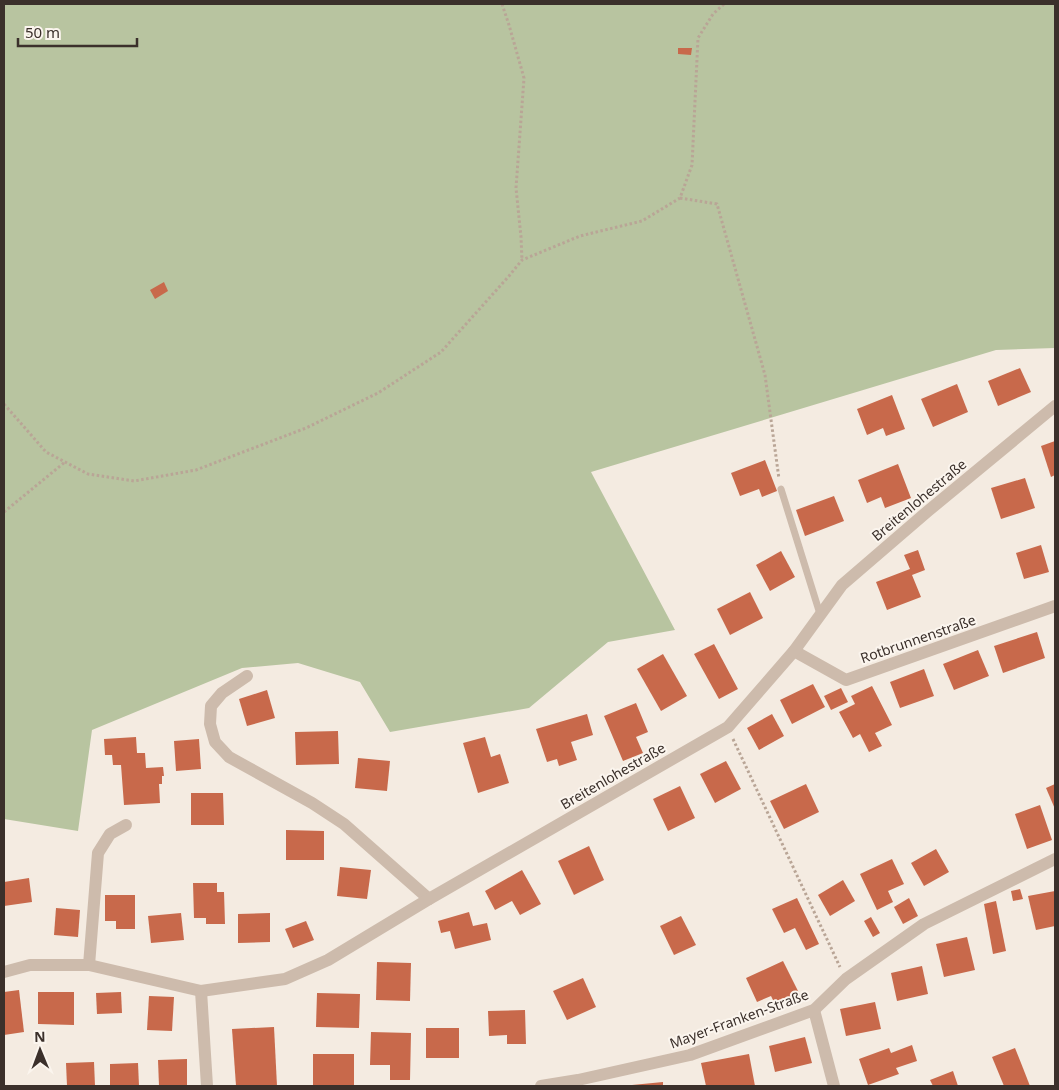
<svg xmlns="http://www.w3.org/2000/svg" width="1059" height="1090" viewBox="0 0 1059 1090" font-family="'Noto Sans',sans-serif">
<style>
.green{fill:#b8c4a0}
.building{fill:#c8694b}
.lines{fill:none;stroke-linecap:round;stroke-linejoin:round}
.path{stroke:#b9a596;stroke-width:3;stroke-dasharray:2.5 2.5;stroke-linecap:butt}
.service{stroke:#cdbbac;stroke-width:7}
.minor{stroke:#cdbbac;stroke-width:12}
.labels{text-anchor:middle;stroke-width:4;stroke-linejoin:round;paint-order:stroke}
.street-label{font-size:14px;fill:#3b302b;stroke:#fbf5ee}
</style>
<rect width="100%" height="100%" fill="#f4ebe1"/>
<path class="green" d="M4,4H1055V348L996,350L591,472L675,630L608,642L529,708L390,732L360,682L298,663L242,668L92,730L78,831L4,819Z"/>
<g class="building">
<path d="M678,48H692L691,55L678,54Z"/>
<path d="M164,282L168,291L155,299L150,290Z"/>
<path d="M1020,368L1031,392L998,406L988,381Z"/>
<path d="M957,384L968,412L933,427L921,399Z"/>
<path d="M892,395L905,429L886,436L883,428L867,435L857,409Z"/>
<path d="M1055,441V475L1051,477L1041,446Z"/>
<path d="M765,460L777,491L762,497L759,489L740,496L731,473Z"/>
<path d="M898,464L911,498L885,508L881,497L867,503L858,480Z"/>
<path d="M1025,478L1035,508L1001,519L991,488Z"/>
<path d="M834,496L844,521L805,536L796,510Z"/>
<path d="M1041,545L1049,572L1024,579L1016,553Z"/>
<path d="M918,550L925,570L912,575L921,597L887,610L876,582L910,569L904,555Z"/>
<path d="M781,551L795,577L770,591L756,565Z"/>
<path d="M750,592L763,618L730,635L717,609Z"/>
<path d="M1037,632L1045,658L1003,673L994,646Z"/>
<path d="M714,644L738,689L719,699L694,654Z"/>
<path d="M978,650L989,676L954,690L943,664Z"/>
<path d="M663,654L687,696L661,711L637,669Z"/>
<path d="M924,669L934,696L900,708L890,682Z"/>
<path d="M813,684L825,707L792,724L780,700Z"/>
<path d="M872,686L892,725L875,733L882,746L869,752L860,734L853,738L839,712L855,704L851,696Z"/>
<path d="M841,688L848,702L831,710L824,696Z"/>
<path d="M267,690L275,718L247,726L239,699Z"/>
<path d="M636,703L648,732L636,737L643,753L623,761L604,716Z"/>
<path d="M587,714L593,735L571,742L577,760L559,766L557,759L547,762L536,729Z"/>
<path d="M772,714L784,736L759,750L747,728Z"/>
<path d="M338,731L339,764L296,765L295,732Z"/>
<path d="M136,737L137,753H145L146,768L163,767L164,776H162V784H159L160,803L124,805L121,765H113L112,755H105L104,739Z"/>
<path d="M485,737L491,757L500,754L509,783L478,793L463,743Z"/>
<path d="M199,739L201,769L176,771L174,741Z"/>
<path d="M358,758L390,761L387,791L355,788Z"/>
<path d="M726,761L741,789L715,803L700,774Z"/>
<path d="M806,784L819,812L784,829L770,801Z"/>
<path d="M1055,784V809L1046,788Z"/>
<path d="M680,786L695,818L668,831L653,799Z"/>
<path d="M191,793H223L224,825H191Z"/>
<path d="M1040,805L1052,840L1027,849L1015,814Z"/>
<path d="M286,830L324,831V860H286Z"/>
<path d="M589,846L604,880L574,895L558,861Z"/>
<path d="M936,849L949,872L924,886L911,863Z"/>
<path d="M892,859L904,884L888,891L893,902L877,910L860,874Z"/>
<path d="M340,867L371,870L367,899L337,896Z"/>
<path d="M522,870L541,904L520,915L512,901L495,910L485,891Z"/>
<path d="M29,878L32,902L4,906V882Z"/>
<path d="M843,880L855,901L830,916L818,895Z"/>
<path d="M193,883H217V892H224L225,924H206V918H194Z"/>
<path d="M1020,889L1023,899L1013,901L1011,891Z"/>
<path d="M1055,891V926L1036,930L1028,896Z"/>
<path d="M105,895H135V929H116V921H105Z"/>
<path d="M797,898L819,944L806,950L795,928L784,933L772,909Z"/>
<path d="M909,898L918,916L903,924L894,907Z"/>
<path d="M996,901L1006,951L993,954L984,904Z"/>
<path d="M56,908L80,910L78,937L54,935Z"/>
<path d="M469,912L473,926L487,923L491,940L455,949L450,931L441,933L438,921Z"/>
<path d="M181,913L184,940L151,943L148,916Z"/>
<path d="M270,913V942L238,943V914Z"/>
<path d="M681,916L696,945L674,955L660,926Z"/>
<path d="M871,917L880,933L873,937L864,921Z"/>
<path d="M306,921L314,940L293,948L285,929Z"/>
<path d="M967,937L975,970L944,977L936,944Z"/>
<path d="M783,961L800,995L776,1006L771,996L757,1002L746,978Z"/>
<path d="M377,962L411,963L410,1001L376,1000Z"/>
<path d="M922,966L928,994L897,1001L891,973Z"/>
<path d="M583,978L596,1007L567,1020L553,991Z"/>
<path d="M19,990L24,1032L4,1035V992Z"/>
<path d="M38,992H74V1025L38,1024Z"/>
<path d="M121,992L122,1013L97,1014L96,993Z"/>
<path d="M317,993L360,994L359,1028L316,1027Z"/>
<path d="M149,996L174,997L172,1031L147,1030Z"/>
<path d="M875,1002L881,1029L846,1036L840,1009Z"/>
<path d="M525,1010L526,1044H507V1035L489,1036L488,1011Z"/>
<path d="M274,1027L277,1086H236L232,1029Z"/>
<rect x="426" y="1028" width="33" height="30"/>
<path d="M371,1032L411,1033L410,1080H390V1065H370Z"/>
<path d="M805,1037L812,1063L775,1072L769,1046Z"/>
<path d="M912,1045L917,1061L896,1068L899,1074L868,1085L859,1059L889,1048L891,1053Z"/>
<path d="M1015,1048L1021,1063L1030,1086H1004L992,1057Z"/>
<rect x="313" y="1054" width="41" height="32"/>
<path d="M749,1054L755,1086H706L701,1063Z"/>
<path d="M187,1059V1085L159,1086L158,1060Z"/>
<path d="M94,1062L95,1086H67L66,1063Z"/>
<path d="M138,1063L139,1086H110V1064Z"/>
<path d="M953,1071L958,1086H933L930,1080Z"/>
<path d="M663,1082V1086H632V1085Z"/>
</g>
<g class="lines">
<g class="path">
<path d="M502,4L509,25L524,78L516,188L521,237L522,260"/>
<path d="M680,198L717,204L765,375L779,479"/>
<path d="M4,404L46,452L88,474L134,481L196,470L306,428L378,393L441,352L509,276L522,260L580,236L642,221L680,198L692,165L698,38L713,14L724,4"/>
<path d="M4,512L65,462"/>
<path d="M733,739L840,967"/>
</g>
<path class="service" d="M781,489L820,614"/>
<g class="minor">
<path d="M794,651L846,680L1055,606"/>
<path d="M247,676L222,693L211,706L210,724L215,742L229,757L312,803L344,824L429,899"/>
<path d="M89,965L98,853L110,834L126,825"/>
<path d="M4,972L30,965H89L201,991L285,979L328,960L429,899L728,727L794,651L842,585L928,511L1055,406"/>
<path d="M201,991L207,1086"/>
<path d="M814,1010L834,1086"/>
<path d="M541,1086L578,1080L690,1055L814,1010L846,979L924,924L1055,859"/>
</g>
</g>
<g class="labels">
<g class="street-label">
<text transform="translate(919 500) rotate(-40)" y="5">Breitenlohestraße</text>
<text transform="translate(918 639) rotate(-19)" y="5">Rotbrunnenstraße</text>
<text transform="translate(613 776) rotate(-30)" y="5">Breitenlohestraße</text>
<text transform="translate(739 1019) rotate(-20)" y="5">Mayer-Franken-Straße</text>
</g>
</g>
<rect width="1059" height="1090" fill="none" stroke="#3b302b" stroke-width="10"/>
<g transform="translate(40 1050) rotate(359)" stroke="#fbf5ee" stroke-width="4" paint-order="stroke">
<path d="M0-4L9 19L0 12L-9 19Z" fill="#3b302b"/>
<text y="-8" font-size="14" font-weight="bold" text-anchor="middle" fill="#3b302b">N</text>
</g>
<path d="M18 38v8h119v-8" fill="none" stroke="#3b302b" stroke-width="2.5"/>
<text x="25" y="38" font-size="15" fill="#3b302b" stroke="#fbf5ee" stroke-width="4" paint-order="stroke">50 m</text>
</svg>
